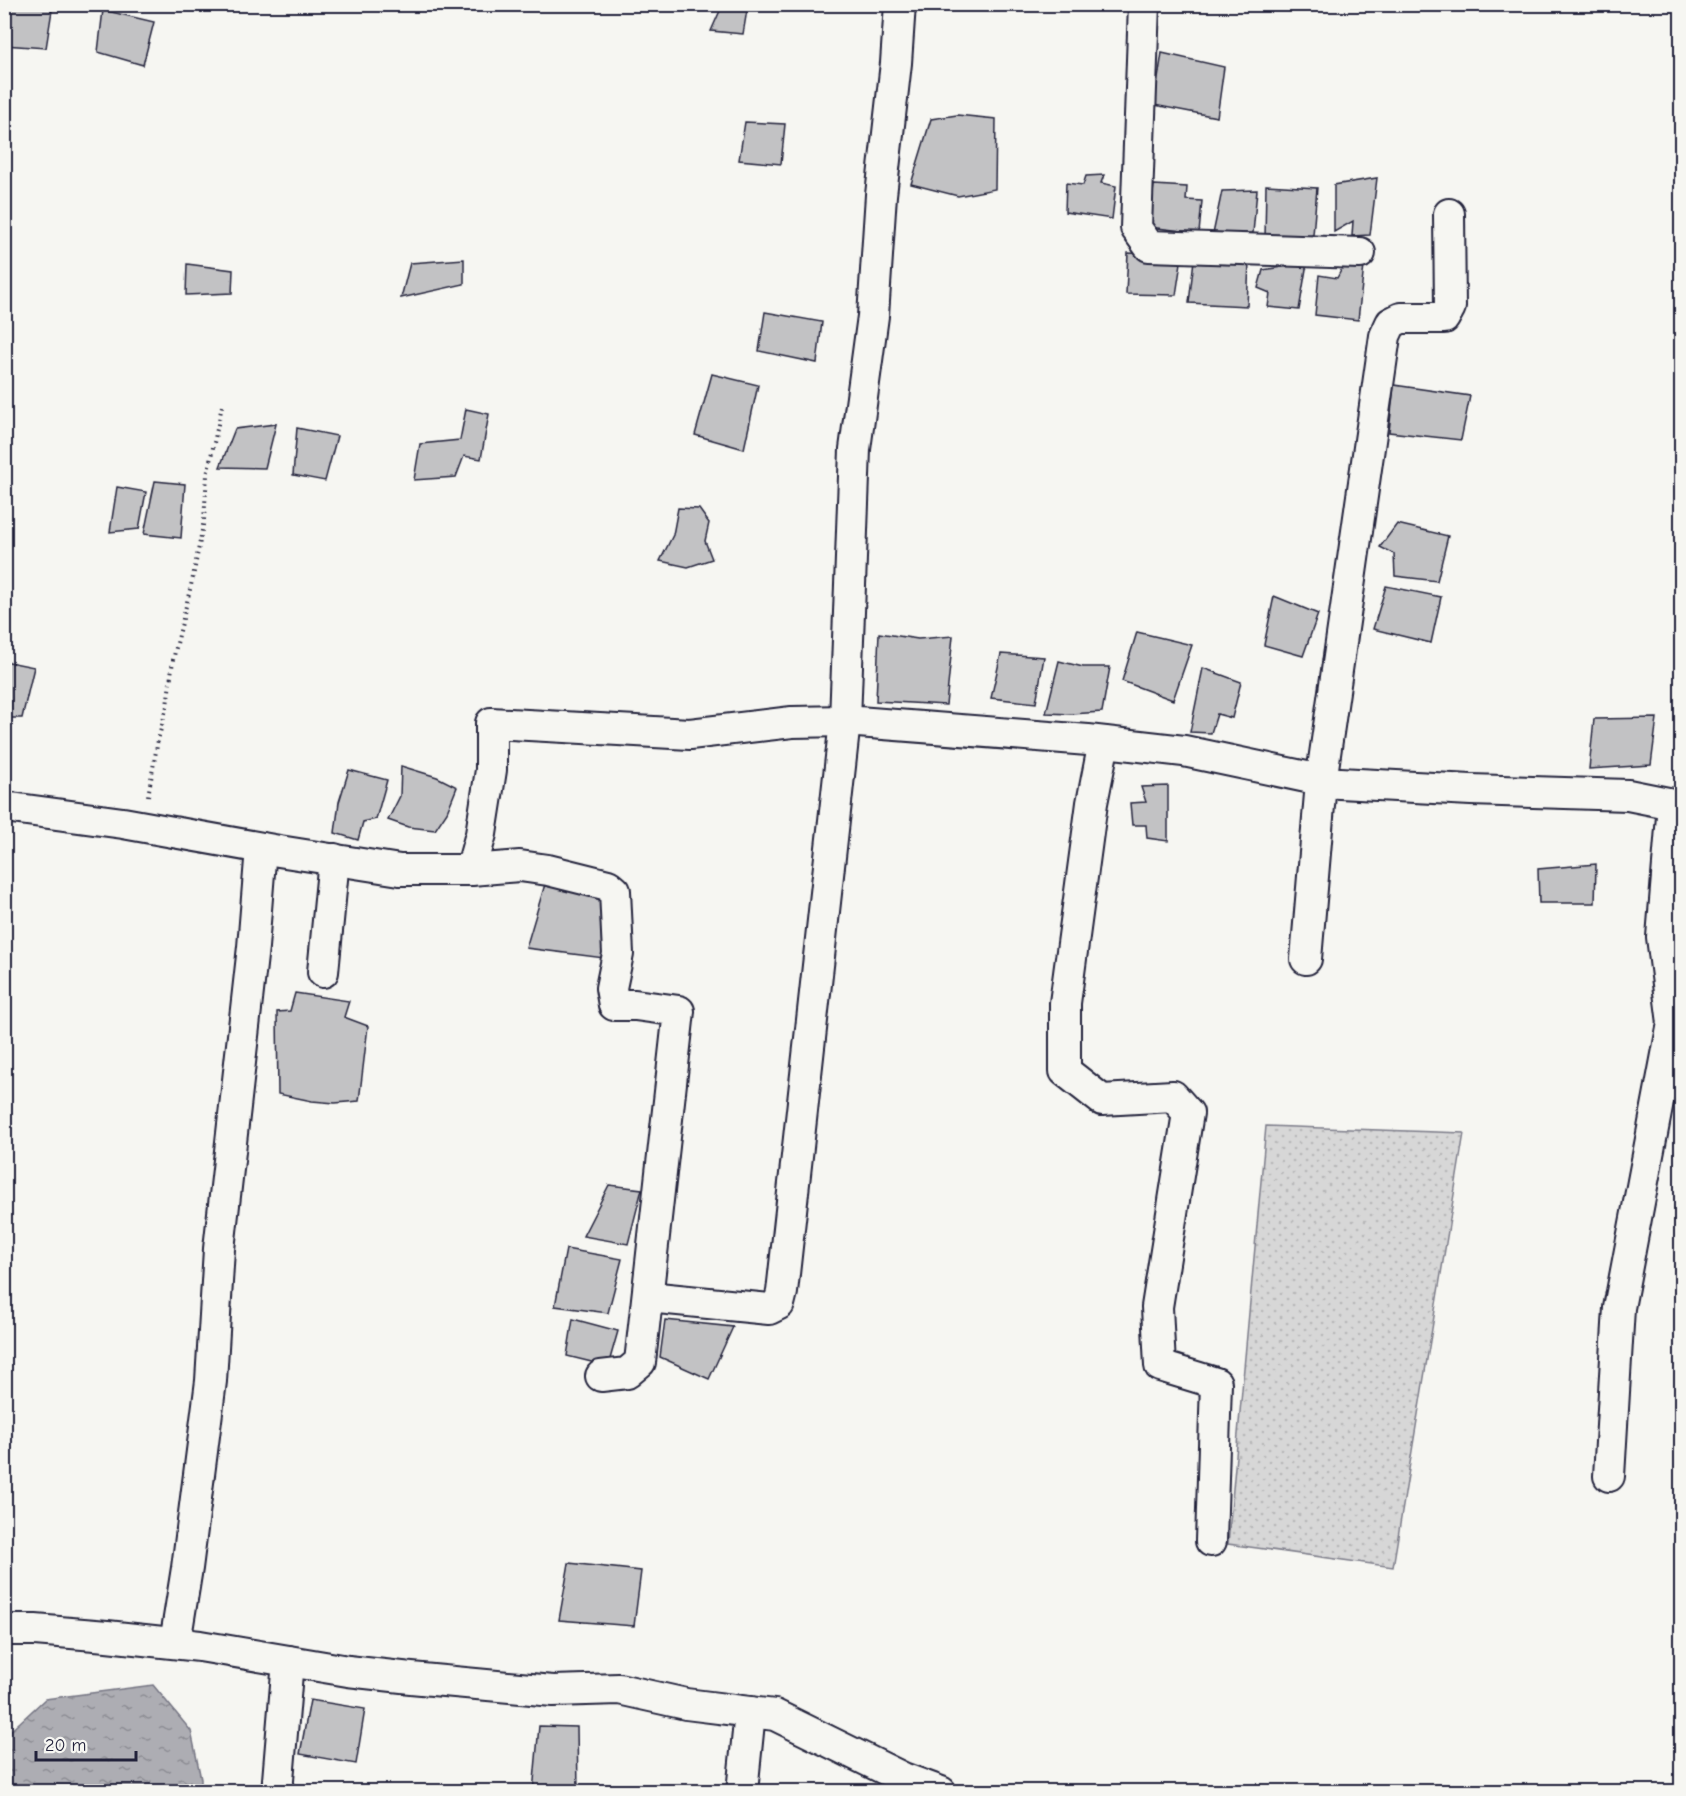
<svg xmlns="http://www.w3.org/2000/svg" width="1686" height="1796" viewBox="0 0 1686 1796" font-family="'Comic Neue',sans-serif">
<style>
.grass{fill:url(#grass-dots);stroke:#7c7c89;stroke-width:1.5}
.water{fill:url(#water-ripples);stroke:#757583;stroke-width:1.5}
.building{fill:#c2c2c4;stroke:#22223b;stroke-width:1.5}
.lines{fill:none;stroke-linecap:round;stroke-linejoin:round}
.street-casing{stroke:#22223b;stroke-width:34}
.path{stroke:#22223b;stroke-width:4;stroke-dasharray:1.5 4.5;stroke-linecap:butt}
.street{stroke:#f6f6f2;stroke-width:30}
</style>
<defs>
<pattern id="grass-dots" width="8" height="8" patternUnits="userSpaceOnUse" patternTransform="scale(1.5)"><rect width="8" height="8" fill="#d7d7d7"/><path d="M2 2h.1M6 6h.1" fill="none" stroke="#b8b8b9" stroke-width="1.8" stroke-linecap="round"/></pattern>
<pattern id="water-ripples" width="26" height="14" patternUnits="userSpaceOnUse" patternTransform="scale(1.5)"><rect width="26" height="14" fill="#adadb3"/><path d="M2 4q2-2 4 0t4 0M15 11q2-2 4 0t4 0" fill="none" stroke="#8c8c93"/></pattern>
</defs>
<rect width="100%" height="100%" fill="#f6f6f2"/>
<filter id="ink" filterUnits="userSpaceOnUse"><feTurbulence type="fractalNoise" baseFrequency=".0167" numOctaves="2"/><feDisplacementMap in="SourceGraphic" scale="12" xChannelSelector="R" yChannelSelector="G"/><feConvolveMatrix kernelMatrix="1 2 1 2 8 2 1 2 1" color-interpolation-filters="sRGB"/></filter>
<g filter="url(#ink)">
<path class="grass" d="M1266,1126L1464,1133L1393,1567L1228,1544Z"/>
<path class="water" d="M153,1685L191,1731L201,1779V1791H5V1736L45,1699Z"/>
<g class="building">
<path d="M4,4H53L46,48L4,45Z"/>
<path d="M723,4H748L743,34L711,31Z"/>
<path d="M103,10L154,22L143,65L98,52Z"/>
<path d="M1162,53L1224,67L1217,117L1154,105Z"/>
<path d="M957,115L996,119L995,189L958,196L911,184L931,119Z"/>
<path d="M745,122L785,124L781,164L739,160Z"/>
<path d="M1104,175L1101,183L1116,186L1112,219L1065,212L1066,183L1083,185L1086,176Z"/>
<path d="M1377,178L1370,235L1352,236L1353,221L1334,232V185Z"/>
<path d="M1154,185L1187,187L1186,200L1202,201L1199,233L1149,227Z"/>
<path d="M1266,185L1317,188L1313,235L1293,239H1265Z"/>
<path d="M1257,190L1253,233L1213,234L1222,191Z"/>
<path d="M1128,253L1182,256L1176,295L1126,294Z"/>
<path d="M464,259V284L401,298L410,263Z"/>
<path d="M1194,260L1249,263L1247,306L1189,303Z"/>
<path d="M1307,263L1299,310L1268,307L1270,293L1258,288L1263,270Z"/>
<path d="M1345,263L1364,266L1358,320L1315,315L1319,275L1337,278Z"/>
<path d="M187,264L233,270L232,293L186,295Z"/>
<path d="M765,312L822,322L817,363L759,351Z"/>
<path d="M712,374L758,385L744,449L695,435Z"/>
<path d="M1394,385L1470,396L1461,440L1389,432Z"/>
<path d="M466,409L489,414L481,459L464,456L456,477L414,480L420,444L460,440Z"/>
<path d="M276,424L265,468L220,467L235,429Z"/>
<path d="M297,428L337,436L325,481L293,475Z"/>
<path d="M155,481L185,484L181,538L144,534Z"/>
<path d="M117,487L146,492L139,529L110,532Z"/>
<path d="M678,508L699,509L709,523L705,541L712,559L688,567L660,561L673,535Z"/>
<path d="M1397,524L1448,536L1437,581L1395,576L1394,554L1380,547Z"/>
<path d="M1386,586L1441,597L1431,643L1373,629Z"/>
<path d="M1274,596L1318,614L1303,656L1264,645Z"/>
<path d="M1137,632L1192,645L1173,700L1122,681Z"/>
<path d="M879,633L918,639L953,636L946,705L876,701Z"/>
<path d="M1001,654L1044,657L1036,703L991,698Z"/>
<path d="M4,661L34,667L22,718H4Z"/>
<path d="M1059,661L1083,667H1110L1102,712L1071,714L1046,713Z"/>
<path d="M1203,668L1241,682L1232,718L1217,714L1211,733L1190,732Z"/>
<path d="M1657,718L1651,765L1589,769L1594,719Z"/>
<path d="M401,766L437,777L457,787L447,812L435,830L408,827L388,820L400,796Z"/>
<path d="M349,770L387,780L376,819L363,822L358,840L335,833L339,802Z"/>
<path d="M1168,786V841L1147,838L1146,825H1132L1130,803L1146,802L1141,787Z"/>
<path d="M1596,864L1595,903H1539L1538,869Z"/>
<path d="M545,884L605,896L604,958L526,948Z"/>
<path d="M295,993L349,1001L344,1017L368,1026L359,1101L335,1103L312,1101L278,1094L277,1012L290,1011Z"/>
<path d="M609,1185L642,1189L628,1244L583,1236Z"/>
<path d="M566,1249L622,1259L608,1313L555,1306Z"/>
<path d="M573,1319L618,1331L608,1366L567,1356Z"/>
<path d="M665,1320L733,1327L709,1379L660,1357Z"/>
<path d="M569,1563L641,1571L634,1626L559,1620Z"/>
<path d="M310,1700L365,1709L356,1764L300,1754Z"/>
<path d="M539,1726L577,1727L578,1792H533Z"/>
</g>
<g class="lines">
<defs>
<g id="street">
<path d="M1144,4L1136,228L1149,246L1360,253"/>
<path d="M1104,742L1092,803L1065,1003V1071L1102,1100L1173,1096L1188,1113L1157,1307L1160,1366L1216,1383L1211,1541"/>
<path d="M4,807L123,823L279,851L400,870H471L481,834L491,770V723L690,734L792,722L845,721L1088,740L1184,751L1316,779L1321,782L1471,790L1628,795L1673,804L1662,937L1673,1023H1682"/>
<path d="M471,870L520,866L548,870L608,885L615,891L618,954L611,988L614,1005H635L679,1011L640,1362L627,1373L601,1376"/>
<path d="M1306,959L1321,782L1385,336L1391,323L1401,318H1444L1450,307L1449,214"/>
<path d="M323,972L334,859"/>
<path d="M648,1297L769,1309L779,1304L782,1292L845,721L855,449L873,316L881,195L896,63L900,4"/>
<path d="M1609,1476L1619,1308L1673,1023"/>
<path d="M4,1630H35L107,1636L200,1646L348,1671L411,1678L553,1691L619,1689L686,1704L775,1715L903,1778L941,1792"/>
<path d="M175,1643L187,1568L211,1381L219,1249L253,947L261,848"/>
<path d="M277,1792L288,1661"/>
<path d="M742,1792L750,1712"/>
</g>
</defs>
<use href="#street" class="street-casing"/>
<g class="path">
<path d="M1678,773L1682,742"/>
<path d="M148,796L158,740L167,706L173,660L193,577L204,520L207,475L222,406"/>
</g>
<use href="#street" class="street"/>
</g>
</g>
<rect width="1686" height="1796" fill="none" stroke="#f6f6f2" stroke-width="24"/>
<rect x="12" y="12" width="1662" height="1772" fill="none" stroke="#22223b" stroke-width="2" filter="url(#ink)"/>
<path d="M36 1751v9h100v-9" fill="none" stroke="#22223b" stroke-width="3"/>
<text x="45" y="1751" font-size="18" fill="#22223b" stroke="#f6f6f2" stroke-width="4.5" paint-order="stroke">20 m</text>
</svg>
